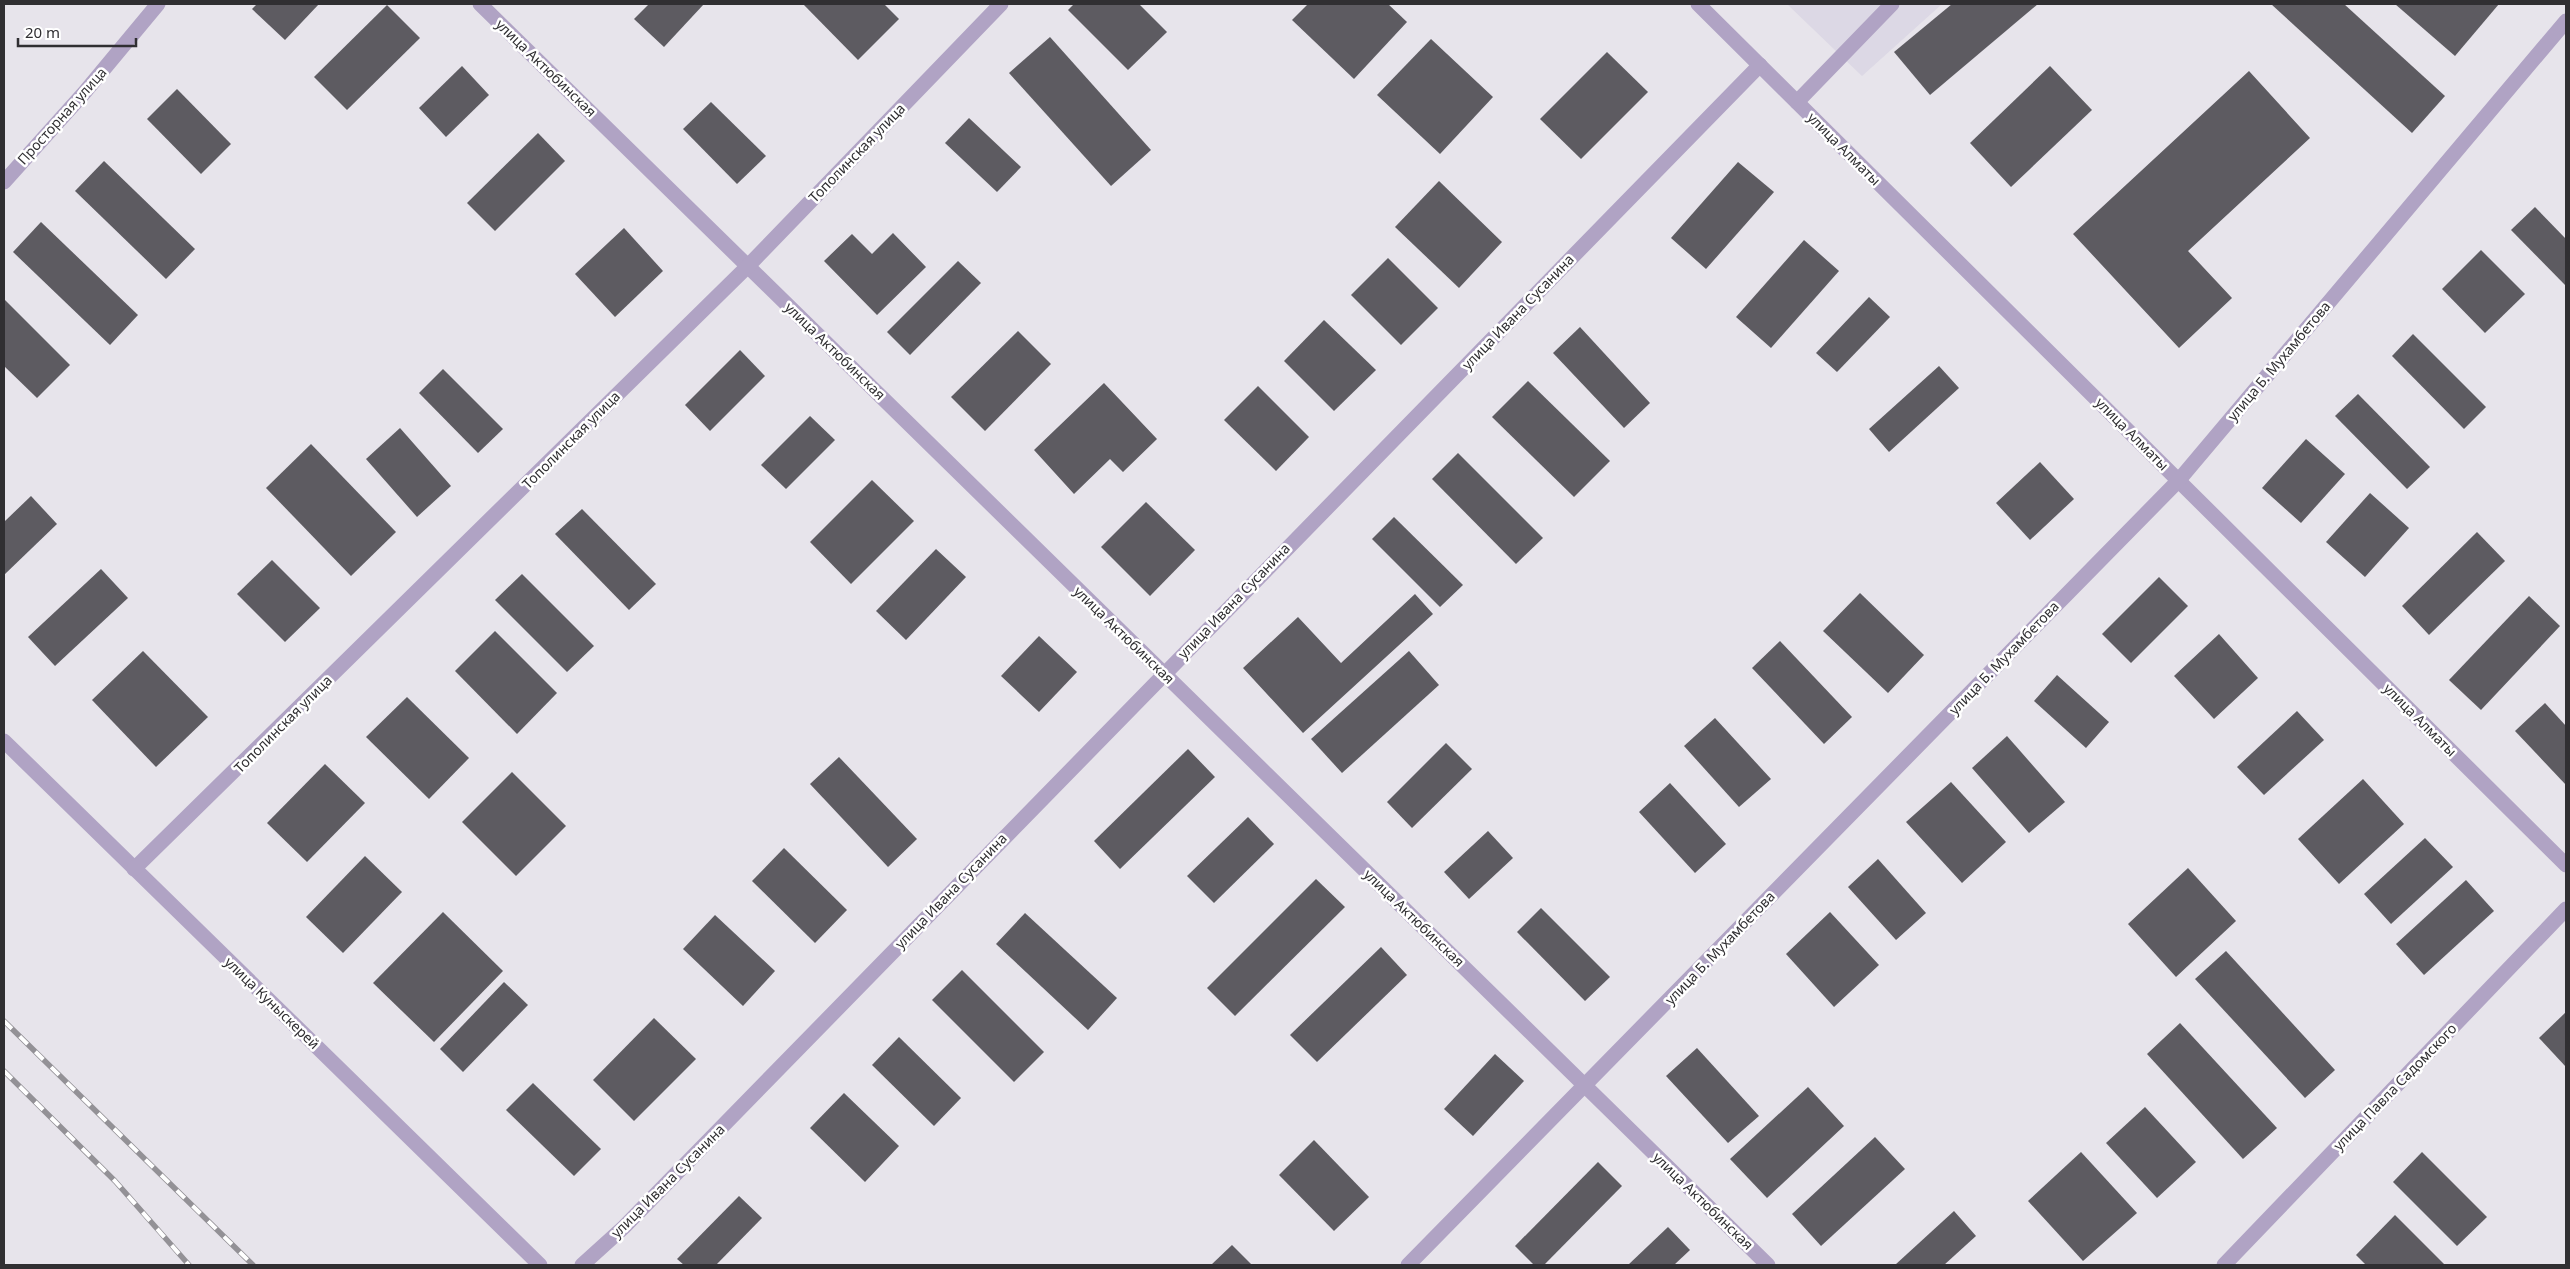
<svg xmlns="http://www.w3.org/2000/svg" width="2570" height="1269" viewBox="0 0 2570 1269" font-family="'Noto Sans',sans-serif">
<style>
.built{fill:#dcd8e5}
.building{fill:#5d5b61}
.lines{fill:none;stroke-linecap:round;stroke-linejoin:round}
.minor{stroke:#b0a3c4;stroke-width:15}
.rail-casing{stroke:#939196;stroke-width:5.5}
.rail{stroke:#fff;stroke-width:4;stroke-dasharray:11;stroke-linecap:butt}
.labels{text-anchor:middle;stroke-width:5;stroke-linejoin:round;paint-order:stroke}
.street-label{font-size:14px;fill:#302f32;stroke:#fff}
</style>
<rect width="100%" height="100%" fill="#e7e4eb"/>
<path class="built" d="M1787,4H1942L1862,76Z"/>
<g class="building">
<path d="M257,4H319L285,40L252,9Z"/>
<path d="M649,4H704L664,47L634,19Z"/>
<path d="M803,4H884L899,19L858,60Z"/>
<path d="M1074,4H1139L1167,32L1128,70L1068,10Z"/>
<path d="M1308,4H1388L1407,22L1354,79L1292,20Z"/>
<path d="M1952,4H2038L1930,95L1894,52Z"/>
<path d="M2271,4H2344L2445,96L2412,133Z"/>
<path d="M2395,4H2499L2455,56Z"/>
<path d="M387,5L420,38L347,110L314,77Z"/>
<path d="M1050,37L1151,150L1111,186L1009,73Z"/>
<path d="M1431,39L1493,97L1440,154L1377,95Z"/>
<path d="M1607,52L1648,92L1581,159L1540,119Z"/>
<path d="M462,66L489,95L446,137L419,108Z"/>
<path d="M2050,66L2092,110L2011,187L1970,143Z"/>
<path d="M2249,71L2310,138L2188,251L2232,298L2179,348L2073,234Z"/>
<path d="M177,89L231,144L201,174L147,119Z"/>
<path d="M711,102L766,156L737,184L683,129Z"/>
<path d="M969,118L1021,167L997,192L945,143Z"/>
<path d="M538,133L565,161L495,231L467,203Z"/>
<path d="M104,161L195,249L166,279L75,191Z"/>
<path d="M1738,162L1774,192L1706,269L1671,238Z"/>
<path d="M1439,181L1502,242L1459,288L1395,227Z"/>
<path d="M2535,207L2566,239V286L2511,230Z"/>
<path d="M41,222L138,315L110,345L13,252Z"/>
<path d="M624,228L663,271L615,317L575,274Z"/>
<path d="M893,233L926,267L877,315L824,261L852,234L872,254Z"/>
<path d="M1804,240L1839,271L1771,348L1736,317Z"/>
<path d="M2481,250L2525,294L2485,333L2442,289Z"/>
<path d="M1388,258L1438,308L1401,345L1351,295Z"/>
<path d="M958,261L981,283L910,355L887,332Z"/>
<path d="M1869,297L1890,317L1837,372L1816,353Z"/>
<path d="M4,299L70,365L37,398L4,366Z"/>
<path d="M1324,320L1376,370L1334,411L1284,361Z"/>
<path d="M1580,327L1650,403L1624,428L1553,353Z"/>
<path d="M1018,331L1051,364L985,431L951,397Z"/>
<path d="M2413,334L2486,407L2464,429L2392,356Z"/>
<path d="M740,350L765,376L710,431L685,405Z"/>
<path d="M1939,366L1959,388L1889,452L1869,429Z"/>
<path d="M443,369L503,429L478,453L419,393Z"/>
<path d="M1528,381L1610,461L1574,497L1492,417Z"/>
<path d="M1104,383L1157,439L1123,472L1110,459L1074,494L1034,450Z"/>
<path d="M1258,386L1309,437L1276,471L1224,420Z"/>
<path d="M2358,394L2430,467L2407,489L2335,416Z"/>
<path d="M810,416L835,440L786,489L761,465Z"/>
<path d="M400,428L451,486L417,517L366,459Z"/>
<path d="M2306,439L2345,474L2301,523L2262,488Z"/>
<path d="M311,444L396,532L351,576L266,488Z"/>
<path d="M1458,453L1543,538L1516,564L1432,479Z"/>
<path d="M2040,462L2074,499L2030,540L1996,503Z"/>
<path d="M872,480L914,521L851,584L810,542Z"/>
<path d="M2370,493L2409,528L2365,577L2326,542Z"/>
<path d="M31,496L57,524L4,575V522Z"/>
<path d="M1146,502L1195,550L1150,596L1101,547Z"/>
<path d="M582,509L656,584L629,610L555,534Z"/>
<path d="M1394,517L1463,585L1440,607L1372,539Z"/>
<path d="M2477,532L2505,561L2429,635L2402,606Z"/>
<path d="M936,549L966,577L906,640L876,611Z"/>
<path d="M272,560L320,608L285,642L237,594Z"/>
<path d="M101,569L128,598L55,666L28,637Z"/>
<path d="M522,574L594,646L567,672L495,600Z"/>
<path d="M2159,577L2188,606L2131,663L2102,634Z"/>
<path d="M1860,593L1924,655L1888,693L1823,631Z"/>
<path d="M1415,594L1433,614L1303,733L1243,668L1298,617L1341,663Z"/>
<path d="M2529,596L2560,626L2481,710L2449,680Z"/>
<path d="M495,631L557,693L517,734L455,671Z"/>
<path d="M2219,634L2258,678L2214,719L2174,676Z"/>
<path d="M1039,636L1077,672L1039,712L1001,676Z"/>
<path d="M1780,641L1852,717L1824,744L1752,668Z"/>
<path d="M143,651L208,717L156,767L92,700Z"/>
<path d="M1409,651L1439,685L1342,773L1311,739Z"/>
<path d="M2057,675L2109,722L2086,748L2034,701Z"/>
<path d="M407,697L469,758L429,799L366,737Z"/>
<path d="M2545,703L2566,726V785L2515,731Z"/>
<path d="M2297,711L2324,740L2264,795L2237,767Z"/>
<path d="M1715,718L1771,779L1739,807L1684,746Z"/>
<path d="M2007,736L2065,802L2029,833L1972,768Z"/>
<path d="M1446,743L1472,769L1412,828L1387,802Z"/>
<path d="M1188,749L1215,777L1120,869L1094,841Z"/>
<path d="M839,757L917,839L888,867L810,784Z"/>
<path d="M325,764L365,803L307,862L267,823Z"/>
<path d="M512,772L566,826L516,876L462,822Z"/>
<path d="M2363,779L2404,824L2339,884L2298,839Z"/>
<path d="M1951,782L2006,842L1962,883L1906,822Z"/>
<path d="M1670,783L1726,844L1695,873L1639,812Z"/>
<path d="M1248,817L1274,844L1214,903L1187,876Z"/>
<path d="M1488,831L1513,858L1469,899L1444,872Z"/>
<path d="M2425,838L2453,867L2391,924L2364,894Z"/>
<path d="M784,848L847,910L815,943L752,881Z"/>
<path d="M365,856L402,892L343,953L306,917Z"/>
<path d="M1878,859L1926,913L1896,940L1848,887Z"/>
<path d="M2188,868L2236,921L2176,977L2128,924Z"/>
<path d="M1316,879L1345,907L1235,1016L1207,988Z"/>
<path d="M2466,880L2494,911L2424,975L2396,944Z"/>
<path d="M1541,908L1610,977L1585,1001L1517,932Z"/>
<path d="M443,912L503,971L434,1042L373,983Z"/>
<path d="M1830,912L1879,965L1834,1007L1786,954Z"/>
<path d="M1025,913L1117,998L1088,1030L996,944Z"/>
<path d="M715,915L775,971L743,1006L683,949Z"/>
<path d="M1381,947L1407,975L1317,1062L1290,1035Z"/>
<path d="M2226,951L2335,1070L2305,1098L2195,979Z"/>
<path d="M962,970L1044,1052L1014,1082L932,1000Z"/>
<path d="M504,982L528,1005L463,1072L440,1049Z"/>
<path d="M2566,1012V1067L2539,1038Z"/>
<path d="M654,1018L696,1059L634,1121L593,1080Z"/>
<path d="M2180,1023L2277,1128L2243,1159L2147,1054Z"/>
<path d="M899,1037L961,1098L934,1126L872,1065Z"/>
<path d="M1697,1048L1759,1116L1728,1143L1666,1076Z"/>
<path d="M1495,1054L1524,1081L1473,1136L1444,1109Z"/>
<path d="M533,1083L601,1149L574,1176L506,1110Z"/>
<path d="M1808,1087L1844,1126L1767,1198L1730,1159Z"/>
<path d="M844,1093L899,1146L865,1182L810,1128Z"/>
<path d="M2145,1107L2196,1162L2157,1198L2106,1143Z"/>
<path d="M1875,1137L1905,1169L1821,1246L1792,1214Z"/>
<path d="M1314,1140L1369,1197L1334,1231L1279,1175Z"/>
<path d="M2081,1152L2137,1213L2083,1261L2028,1201Z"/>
<path d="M2422,1152L2487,1217L2457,1246L2393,1182Z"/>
<path d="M1598,1162L1622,1186L1544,1265H1534L1515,1246Z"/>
<path d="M739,1196L762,1218L716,1265H684L677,1259Z"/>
<path d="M1954,1211L1976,1236L1944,1265H1895Z"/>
<path d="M2395,1215L2445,1265H2366L2356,1255Z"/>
<path d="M1668,1227L1690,1250L1674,1265H1628Z"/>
<path d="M1232,1245L1252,1265H1211Z"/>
</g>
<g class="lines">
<g class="minor">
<path d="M480,4L1768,1265"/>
<path d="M1698,4L2566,865"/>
<path d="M1797,102L1892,4"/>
<path d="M4,182L84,93L158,4"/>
<path d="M4,741L540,1265"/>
<path d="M134,869L748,266L1001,4"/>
<path d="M582,1265L624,1227L1760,65"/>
<path d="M1408,1265L2179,480L2566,21"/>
<path d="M2224,1265L2566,909"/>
</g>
<defs>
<g id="rail">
<path d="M4,1021L253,1265"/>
<path d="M4,1071L115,1181L189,1265"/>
</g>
</defs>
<use href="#rail" class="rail-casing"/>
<use href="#rail" class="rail"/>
</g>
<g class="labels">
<g class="street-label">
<text transform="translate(546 68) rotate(44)" y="5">улица Актюбинская</text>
<text transform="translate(62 116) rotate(-48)" y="5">Просторная улица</text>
<text transform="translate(1844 149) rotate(45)" y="5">улица Алматы</text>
<text transform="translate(857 153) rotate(-46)" y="5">Тополинская улица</text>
<text transform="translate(1518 312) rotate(-46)" y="5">улица Ивана Сусанина</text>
<text transform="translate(835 351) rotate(44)" y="5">улица Актюбинская</text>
<text transform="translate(2279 361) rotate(-50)" y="5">улица Б. Мухамбетова</text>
<text transform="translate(2132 434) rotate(45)" y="5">улица Алматы</text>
<text transform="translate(571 440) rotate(-45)" y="5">Тополинская улица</text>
<text transform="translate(1234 601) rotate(-46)" y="5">улица Ивана Сусанина</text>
<text transform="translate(1124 635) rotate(44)" y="5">улица Актюбинская</text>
<text transform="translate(2004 658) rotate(-46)" y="5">улица Б. Мухамбетова</text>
<text transform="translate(2420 720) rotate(45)" y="5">улица Алматы</text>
<text transform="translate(283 724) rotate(-45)" y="5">Тополинская улица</text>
<text transform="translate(951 891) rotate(-46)" y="5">улица Ивана Сусанина</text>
<text transform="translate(1414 918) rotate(44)" y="5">улица Актюбинская</text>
<text transform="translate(1720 948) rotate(-46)" y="5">улица Б. Мухамбетова</text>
<text transform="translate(272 1003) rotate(44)" y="5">улица Куныскерей</text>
<text transform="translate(2395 1087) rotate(-46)" y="5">улица Павла Садомского</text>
<text transform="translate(668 1181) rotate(-45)" y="5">улица Ивана Сусанина</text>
<text transform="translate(1703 1201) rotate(44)" y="5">улица Актюбинская</text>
</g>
</g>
<rect width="2570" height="1269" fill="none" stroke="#302f32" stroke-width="10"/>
<path d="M18 38v8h118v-8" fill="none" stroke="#302f32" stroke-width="2.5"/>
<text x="25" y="38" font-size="15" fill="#302f32" stroke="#ffffff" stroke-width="4" paint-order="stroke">20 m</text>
</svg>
